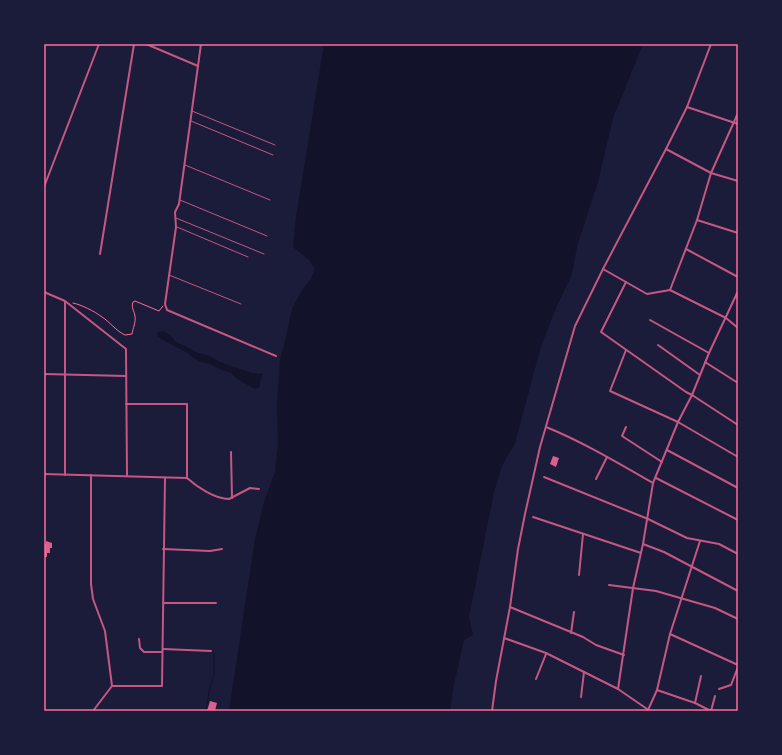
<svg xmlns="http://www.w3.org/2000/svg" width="782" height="755" viewBox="0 0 782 755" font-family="Bitter,serif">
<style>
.water{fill:#12122b}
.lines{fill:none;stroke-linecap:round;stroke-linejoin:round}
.stream{stroke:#12122b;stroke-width:1}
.building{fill:#dd5f8e}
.path{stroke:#ff6b9d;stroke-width:1}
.service{stroke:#c65784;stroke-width:1}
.minor{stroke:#c65784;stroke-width:2}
.neatline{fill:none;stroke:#ff6b9d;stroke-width:1.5}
</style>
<rect width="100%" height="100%" fill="#1b1b3a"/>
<g class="water">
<path d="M324,44H643L613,118L598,182L577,246L572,274L556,308L541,346L515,443L502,466L494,492L469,617L473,635L464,640L454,684L450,711H229L255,539L264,502L275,472L278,444L277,405L280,359L284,346L292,309L302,290L310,280L315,269L309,260L293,247L296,217Z"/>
<path d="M162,331L170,335L176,342L183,345L198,353L207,355L220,362L252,373L263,374L260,381V387L255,389L237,379L231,373L222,370L210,364L198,361L187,353L158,337L157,333Z"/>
</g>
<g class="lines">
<path class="stream" d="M206,711L209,692L214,674V653"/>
</g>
<g class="building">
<path d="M553,456L559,458L556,467L550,464Z"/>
<path d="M46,541L52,543V548H50V553H47V557H44V544H46Z"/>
<path d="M210,701L217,703L215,711H207Z"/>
</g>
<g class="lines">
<path class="path" d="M73,303C82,305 94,311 102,317C110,322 116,331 125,335L132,334C133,328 136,322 135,316C134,310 131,308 133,302L135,301L159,311L163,306"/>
<g class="service">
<path d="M192,111L275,145"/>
<path d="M191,121L273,155"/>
<path d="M185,165L270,200"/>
<path d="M180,200L267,236"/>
<path d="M176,218L264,254"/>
<path d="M177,227L248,257"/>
<path d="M169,275L241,304"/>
</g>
<g class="minor">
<path d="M146,44L198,66"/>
<path d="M201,44L179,204L175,212L176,227L165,304L167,310L276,356"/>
<path d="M687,107L738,124"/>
<path d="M666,149L711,173L738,181"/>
<path d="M44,187L99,44"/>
<path d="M697,220L738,233"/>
<path d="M686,249L738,277"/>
<path d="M100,254L134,44"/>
<path d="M603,269L647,294L670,290L726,318L738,328"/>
<path d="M626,282L601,332L686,392L692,395L738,425"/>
<path d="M670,290L697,220L711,173L738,113"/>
<path d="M44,292L65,301L126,349L127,476"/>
<path d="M65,302V475"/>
<path d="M650,320L709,353"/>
<path d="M658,345L700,375"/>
<path d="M626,350L610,391L678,422L738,457"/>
<path d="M705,362L738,383"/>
<path d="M44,374L126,376"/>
<path d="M126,404H187V478"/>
<path d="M546,427C583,442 618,463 653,483"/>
<path d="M626,427L622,436L662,462"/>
<path d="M667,450L738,488"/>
<path d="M231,452L232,498"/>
<path d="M44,474L187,478C197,487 215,499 229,499L250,488L259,489"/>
<path d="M91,475V584L93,599L105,631L112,686L93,711"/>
<path d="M544,477L648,519L687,538L719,544L738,554"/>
<path d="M656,478L738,520"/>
<path d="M596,479L607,457"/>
<path d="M533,517L641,553"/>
<path d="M643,544L664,552L738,591"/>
<path d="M163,549L210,551L222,549"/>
<path d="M579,575L583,534"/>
<path d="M609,585L656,591L715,608L738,619"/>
<path d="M163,603H216"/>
<path d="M510,607L583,637L596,645L624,655"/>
<path d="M571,633L574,612"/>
<path d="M670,634L738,665"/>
<path d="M504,638L546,653L618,689L650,711"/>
<path d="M139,639L140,648L144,652H162"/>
<path d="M163,649L211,651"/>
<path d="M536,679L546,654"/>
<path d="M112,686H162L165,478"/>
<path d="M618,689L633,588L643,544L653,483L678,422L692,395L709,353L738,291"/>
<path d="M719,689L731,685L738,667"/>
<path d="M657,690L695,703L711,711"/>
<path d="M581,697L584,672"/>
<path d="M695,703L701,676"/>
<path d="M648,710L657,690L670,634L700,541"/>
<path d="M492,711L496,681L510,607L518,549L525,514L540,447L575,326L603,269L666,149L687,107L711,44"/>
<path d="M711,711L715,696"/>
</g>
</g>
<rect width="782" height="755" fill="none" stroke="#1b1b3a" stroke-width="90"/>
<rect x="45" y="45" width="692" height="665" class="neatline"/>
</svg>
